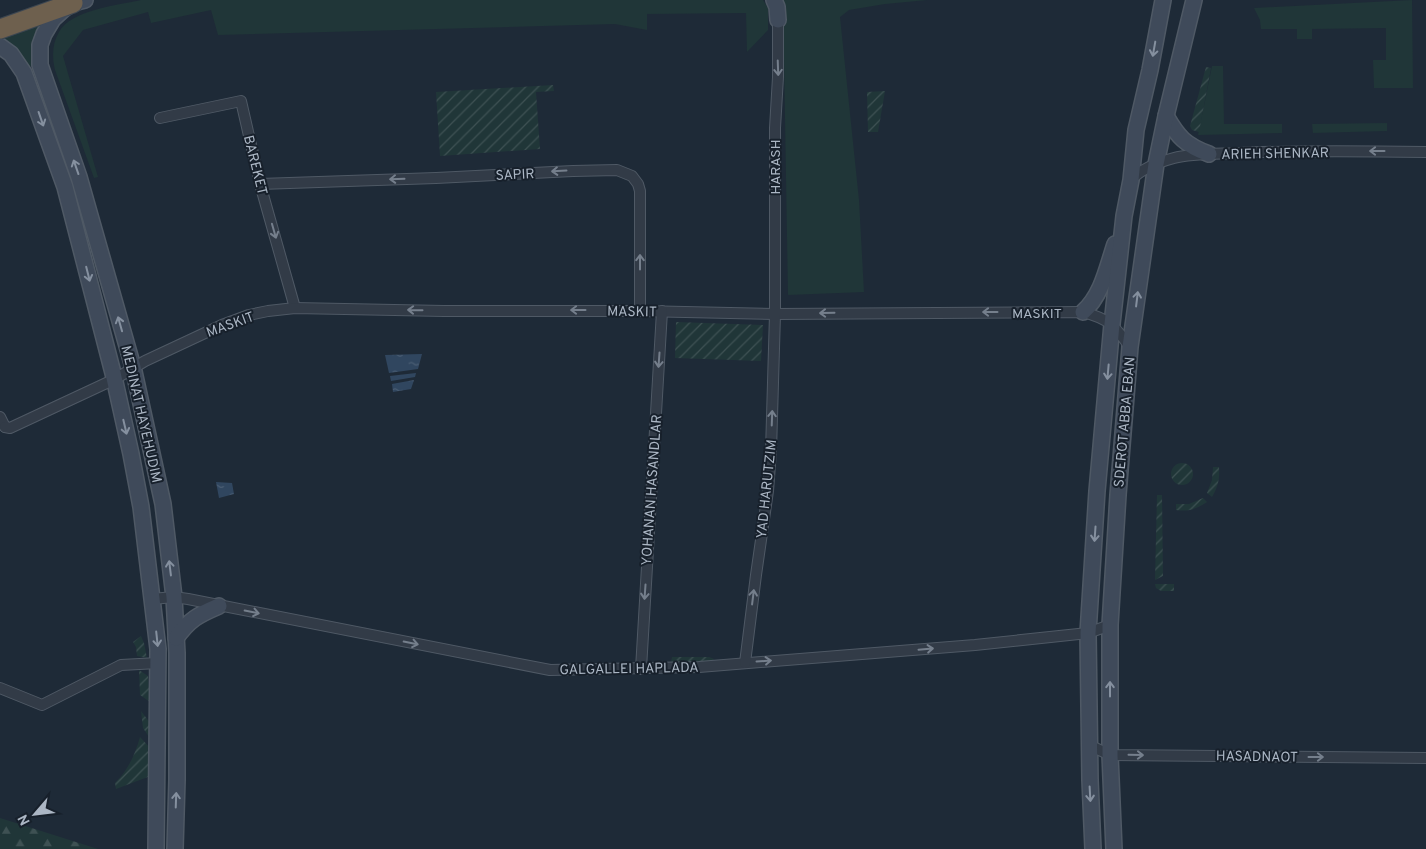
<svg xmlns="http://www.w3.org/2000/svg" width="1426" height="849" viewBox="0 0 1426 849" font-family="Overpass,sans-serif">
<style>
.grass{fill:#203638}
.forest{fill:url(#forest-firs)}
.garden{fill:url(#garden-furrows)}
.water{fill:url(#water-ripples)}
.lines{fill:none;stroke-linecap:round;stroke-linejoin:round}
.street-casing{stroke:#4f5965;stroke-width:12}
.secondary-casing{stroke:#4f5965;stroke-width:18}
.highway-casing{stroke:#3c4651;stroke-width:21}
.street{stroke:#323b47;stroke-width:10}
.secondary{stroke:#3f4a5a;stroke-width:15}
.highway{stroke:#6e604e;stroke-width:19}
.oneway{stroke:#85909f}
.oneway2{stroke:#757f8c}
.labels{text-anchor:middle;stroke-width:4;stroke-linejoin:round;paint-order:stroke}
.street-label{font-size:14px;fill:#abb6c4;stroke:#17202b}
</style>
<defs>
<pattern id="forest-firs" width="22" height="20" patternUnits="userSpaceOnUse" patternTransform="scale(1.25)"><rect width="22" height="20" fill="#203638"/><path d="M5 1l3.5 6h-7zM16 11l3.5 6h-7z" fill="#3e5153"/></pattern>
<pattern id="garden-furrows" width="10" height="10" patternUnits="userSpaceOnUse" patternTransform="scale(1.25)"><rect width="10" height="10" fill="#203638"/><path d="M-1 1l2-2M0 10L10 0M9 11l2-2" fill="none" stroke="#3e5153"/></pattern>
<pattern id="water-ripples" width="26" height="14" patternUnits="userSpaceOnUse" patternTransform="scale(1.25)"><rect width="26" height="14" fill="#30465f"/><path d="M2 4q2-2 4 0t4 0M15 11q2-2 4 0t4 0" fill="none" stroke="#4b5e74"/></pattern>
</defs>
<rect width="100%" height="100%" fill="#1e2a37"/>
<g class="grass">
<path d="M141,0H763L768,8V30L747,52L746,13L647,14V30L615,24L218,35L211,10L151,23L148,12L83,30L63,56L98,177L94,178L55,70C52,57 52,44 59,32C71,10 118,5 141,0Z"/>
<path d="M783,0H966H927L885,4L849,10L840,17L859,200L864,292L788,295Z"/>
<path d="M1412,0L1413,88H1374L1373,60H1386V28L1312,29V39H1297V29H1261L1260,20L1254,8Z"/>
<path d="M50,16L35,64L28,67L18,51L0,39V33Z"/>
<path d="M1212,66H1223L1224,124H1282V133L1198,135Z"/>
<path d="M1387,123V131L1313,133L1312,124Z"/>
</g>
<path class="forest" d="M0,818L98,849H0Z"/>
<g class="garden">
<path d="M1206,67L1211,68L1199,132L1192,130L1190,126Z"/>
<path d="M553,85L554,91L536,92L540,149L440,156L436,92Z"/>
<path d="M885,91L878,132H868L867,92Z"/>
<path d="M676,322L763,325L761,361L675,358Z"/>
<circle cx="1182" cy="474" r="11"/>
<path d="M1213,467H1219C1220,478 1218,487 1212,497L1207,493L1212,480Z"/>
<path d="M1157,495H1162L1163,576L1155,580Z"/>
<path d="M1203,498L1207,502C1197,509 1188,512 1176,510V504H1189Z"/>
<path d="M1155,584H1174V591H1161L1156,588Z"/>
<path d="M141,636L144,643L147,658L137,656L136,647L133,642Z"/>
<path d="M672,657H709L714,659L710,662L673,665L671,662Z"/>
<path d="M139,670L148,676L150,702L140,695Z"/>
<path d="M141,711L151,724V740L143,728Z"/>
<path d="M140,737L152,750L153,775L116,789L115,783C128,770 135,755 140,737Z"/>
</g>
<g class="water">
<path d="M422,354L418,369L389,373L385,355Z"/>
<path d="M416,373L415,377L391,381L390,376Z"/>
<path d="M414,380L411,389L393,392L392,384Z"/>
<path d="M216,482L232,483L234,494L219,498Z"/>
</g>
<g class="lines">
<defs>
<g id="street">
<path d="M160,118L241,101L260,184L295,308"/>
<path d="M1131,180C1141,169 1159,162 1174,158C1192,153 1220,154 1239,153C1301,150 1364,151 1426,152"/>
<path d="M260,184L436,178L573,171L617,170L632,176L638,184L640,191V311"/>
<path d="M0,417L5,427"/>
<path d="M5,427L10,428L115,379L145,361L222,325L249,315L268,311L295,308L444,311H640L775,314L1083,312C1109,319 1114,325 1130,347"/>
<path d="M152,599L174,597L188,599L550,670L699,667L975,645L1088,633L1110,625"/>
<path d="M745,663L756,575L768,491L771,451L775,314V128L778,77V20"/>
<path d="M641,669L662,311"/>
<path d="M0,688L42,705L121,665L158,663"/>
<path d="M1089,745L1110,755L1426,758"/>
</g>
<g id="secondary">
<path d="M85,0L73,3L64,9L53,19L44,34L40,45V65L79,177L133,367L163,504L174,597L177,653V780L175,849"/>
<path d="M774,0L777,7L778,20"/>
<path d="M0,46L11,54L24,73L65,187L113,373L131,454L141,507L158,649L156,849"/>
<path d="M1166,116C1178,137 1185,145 1209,154"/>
<path d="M1083,312C1102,295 1107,268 1115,244"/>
<path d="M176,638C190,619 198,615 219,606"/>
<path d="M1093,849L1090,780L1088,633L1097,491L1112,324L1124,216L1131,180L1136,130L1150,70L1163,0"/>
<path d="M1114,849L1110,755V625L1118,495L1130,347L1156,164L1166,116L1194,0"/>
</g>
<path id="highway" d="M0,29L73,3"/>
</defs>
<use href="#street" class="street-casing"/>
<use href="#secondary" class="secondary-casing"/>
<use href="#highway" class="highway-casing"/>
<use href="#street" class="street"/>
<use href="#secondary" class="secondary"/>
<use href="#highway" class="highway"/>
</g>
<defs><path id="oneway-shaft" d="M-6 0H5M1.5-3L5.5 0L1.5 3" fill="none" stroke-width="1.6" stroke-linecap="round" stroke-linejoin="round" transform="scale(1.25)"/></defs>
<g class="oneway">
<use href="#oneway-shaft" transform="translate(1154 49) rotate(100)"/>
<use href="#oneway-shaft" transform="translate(41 119) rotate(71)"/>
<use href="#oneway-shaft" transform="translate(76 167) rotate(-109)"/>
<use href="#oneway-shaft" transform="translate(88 274) rotate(76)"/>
<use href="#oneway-shaft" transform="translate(1137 299) rotate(-83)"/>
<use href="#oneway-shaft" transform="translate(120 324) rotate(-106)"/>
<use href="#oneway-shaft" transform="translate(1108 372) rotate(95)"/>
<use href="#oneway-shaft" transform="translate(125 427) rotate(77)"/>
<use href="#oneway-shaft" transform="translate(1095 534) rotate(94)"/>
<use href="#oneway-shaft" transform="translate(170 568) rotate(-97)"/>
<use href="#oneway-shaft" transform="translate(157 639) rotate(84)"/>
<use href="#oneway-shaft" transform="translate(1110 689) rotate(-90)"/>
<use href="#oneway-shaft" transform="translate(1090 794) rotate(87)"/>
<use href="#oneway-shaft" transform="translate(176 800) rotate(-88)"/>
</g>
<g class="oneway2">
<use href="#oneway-shaft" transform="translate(778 68) rotate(88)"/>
<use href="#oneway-shaft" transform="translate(1377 151) rotate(-180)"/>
<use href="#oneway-shaft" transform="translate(559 171) rotate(177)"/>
<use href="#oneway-shaft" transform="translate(397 179) rotate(178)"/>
<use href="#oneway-shaft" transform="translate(274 231) rotate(74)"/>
<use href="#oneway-shaft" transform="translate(640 262) rotate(-90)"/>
<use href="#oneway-shaft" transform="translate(415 310) rotate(-179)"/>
<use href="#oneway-shaft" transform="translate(578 310) rotate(-180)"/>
<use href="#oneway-shaft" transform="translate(990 312) rotate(-180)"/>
<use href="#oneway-shaft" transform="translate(827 313) rotate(179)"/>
<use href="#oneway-shaft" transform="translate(659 360) rotate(94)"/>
<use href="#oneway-shaft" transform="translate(772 418) rotate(-88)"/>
<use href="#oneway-shaft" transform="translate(645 592) rotate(94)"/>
<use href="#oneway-shaft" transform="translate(753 597) rotate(-83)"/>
<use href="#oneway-shaft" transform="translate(252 612) rotate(11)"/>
<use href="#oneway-shaft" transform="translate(411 643) rotate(11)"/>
<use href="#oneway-shaft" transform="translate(926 649) rotate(-5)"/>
<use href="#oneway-shaft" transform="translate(764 661) rotate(-4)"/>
<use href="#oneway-shaft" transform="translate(1136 755) rotate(1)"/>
<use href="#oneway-shaft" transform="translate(1316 757)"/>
</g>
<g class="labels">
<g class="street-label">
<text transform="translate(1275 153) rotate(-1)" y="5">ARIEH SHENKAR</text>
<text transform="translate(256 165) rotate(76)" y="5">BAREKET</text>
<text transform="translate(775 167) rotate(-90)" y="5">HARASH</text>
<text transform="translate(515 174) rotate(-3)" y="5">SAPIR</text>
<text transform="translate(632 311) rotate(1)" y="5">MASKIT</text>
<text x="1037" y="318">MASKIT</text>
<text transform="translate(230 324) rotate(-20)" y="5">MASKIT</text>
<text transform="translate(142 414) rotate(77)" y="5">MEDINAT HAYEHUDIM</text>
<text transform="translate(1124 422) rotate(-85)" y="5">SDEROT ABBA EBAN</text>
<text transform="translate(766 489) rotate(-84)" y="5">YAD HARUTZIM</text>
<text transform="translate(651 490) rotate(-86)" y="5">YOHANAN HASANDLAR</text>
<text transform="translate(629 668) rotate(-1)" y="5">GALGALLEI HAPLADA</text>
<text transform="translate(1257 756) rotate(1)" y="5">HASADNAOT</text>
</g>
</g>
<g transform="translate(35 814) rotate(242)" stroke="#17202b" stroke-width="4" paint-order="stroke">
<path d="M0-4L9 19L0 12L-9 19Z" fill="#abb6c4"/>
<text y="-8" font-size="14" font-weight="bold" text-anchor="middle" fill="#abb6c4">N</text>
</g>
</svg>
